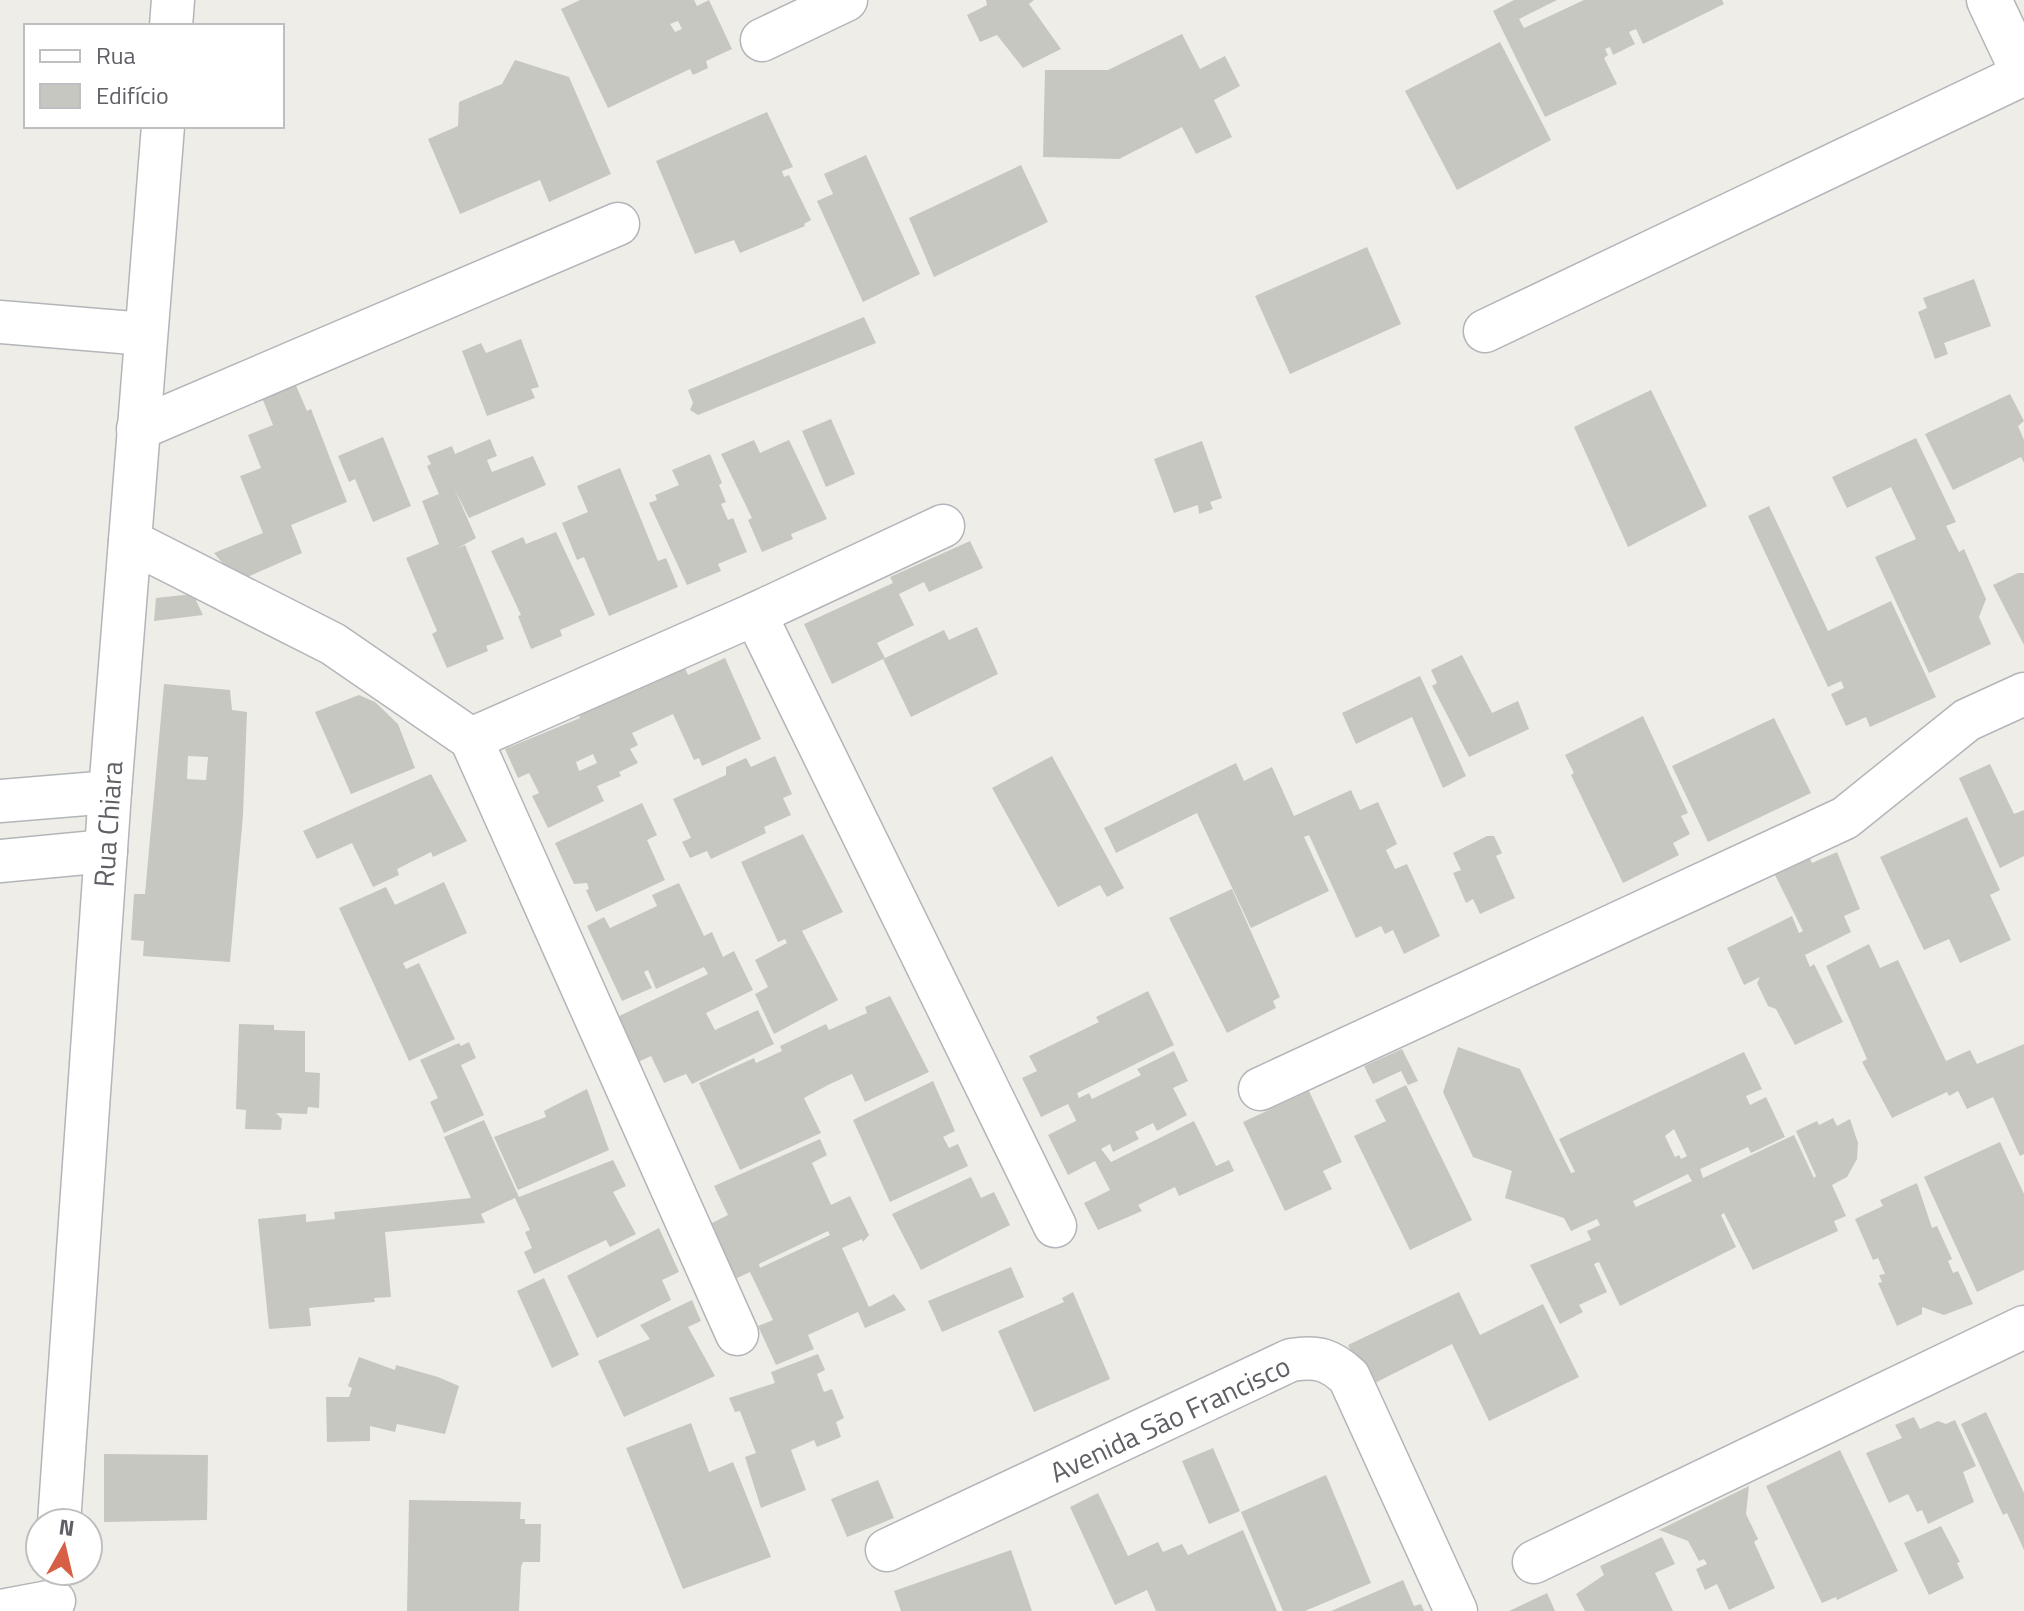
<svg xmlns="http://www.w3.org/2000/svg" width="2024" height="1611" viewBox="0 0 2024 1611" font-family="'Titillium Web',sans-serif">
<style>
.building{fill:#c7c7c1;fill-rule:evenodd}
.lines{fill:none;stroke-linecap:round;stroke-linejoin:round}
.minor-casing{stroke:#b3b5b9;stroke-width:45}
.tertiary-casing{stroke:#b3b5b9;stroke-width:47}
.minor{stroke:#fff;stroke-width:42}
.tertiary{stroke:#fff;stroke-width:44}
.labels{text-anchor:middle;stroke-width:6;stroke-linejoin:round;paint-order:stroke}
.street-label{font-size:28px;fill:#5e6065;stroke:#fff}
</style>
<rect width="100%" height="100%" fill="#eeede7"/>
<g class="building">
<path d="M580,0H694L697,6L709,0L732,49L706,61L708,68L693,75L690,69L608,108L561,9ZM678,21L682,29L675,32L670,24Z"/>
<path d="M986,0H1034L1029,4L1061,49L1023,68L997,35L980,42L967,15L987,5Z"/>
<path d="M1514,0H1557L1519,19L1524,28L1584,0H1722L1724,4L1643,44L1636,29L1629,32L1635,44L1613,55L1610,47L1605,49L1608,55L1604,58L1617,84L1545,117L1493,11Z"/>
<path d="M1182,34L1200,69L1225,56L1240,86L1214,100L1232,137L1196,154L1182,127L1119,159L1043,157L1045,70H1108Z"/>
<path d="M1500,42L1551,140L1457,190L1405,91Z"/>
<path d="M515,60L569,77L611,174L549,202L540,180L460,214L428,139L458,126L459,102L502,84Z"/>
<path d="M767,112L793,167L782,171L784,177L789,175L811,220L804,224L805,226L740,253L734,240L695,254L656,161Z"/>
<path d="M866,155L920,274L863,302L817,201L833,194L824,174Z"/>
<path d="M1021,165L1048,222L934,277L909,218Z"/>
<path d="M1367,247L1401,324L1290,374L1255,296Z"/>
<path d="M1974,279L1991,326L1944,343L1948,354L1935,359L1918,312L1927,308L1923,298Z"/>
<path d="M864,317L876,343L698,415L690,410L693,403L688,390Z"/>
<path d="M521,339L539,387L531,389L535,398L487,416L462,351L481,343L486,353Z"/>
<path d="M294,381L307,411L311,409L347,502L291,525L302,553L238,581L214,553L263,533L240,476L261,468L248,435L273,425L261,395Z"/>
<path d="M1651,390L1707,506L1628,547L1574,427Z"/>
<path d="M2010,394L2024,421L2018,426L2024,440V463L2021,457L1953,490L1925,434Z"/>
<path d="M831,419L855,474L826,487L802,431Z"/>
<path d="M383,437L411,506L373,522L355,479L349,482L338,456Z"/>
<path d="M1916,438L1956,522L1946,526L1959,552L1964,549L1986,599L1979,617L1991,644L1929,673L1875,557L1916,539L1891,487L1847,508L1832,477Z"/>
<path d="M490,439L497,456L487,460L492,472L533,456L546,485L469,518L454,488L476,538L456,549L465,545L504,639L486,646L488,651L447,668L432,634L437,631L406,558L439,544L422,501L439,494L427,466L431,464L427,456L452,446L455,454Z"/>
<path d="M754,440L760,453L789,440L827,519L791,534L793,539L762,552L748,520L752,518L721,454Z"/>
<path d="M1202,441L1222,498L1210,502L1213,509L1199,514L1198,505L1174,513L1154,459Z"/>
<path d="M710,454L722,483L719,485L726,502L721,504L728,520L733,518L747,552L718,564L721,571L687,585L649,503L657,500L655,495L679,485L672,470Z"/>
<path d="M620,468L658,561L666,558L678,587L609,616L584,557L577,560L562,523L588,512L577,486Z"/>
<path d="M1769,506L1828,631L1891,601L1936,697L1870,727L1866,717L1846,726L1831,694L1844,688L1841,681L1828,687L1748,516Z"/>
<path d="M556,532L595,615L560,630L562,636L531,649L518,616L521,615L491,551L523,537L526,544Z"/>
<path d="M970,541L983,568L929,592L924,582L899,594L914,625L877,643L885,658L832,684L804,624L893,583L890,577Z"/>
<path d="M2018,573H2024V645L1993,585Z"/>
<path d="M193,594L203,615L154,621L156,598Z"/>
<path d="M977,627L998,674L911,717L883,659L944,630L949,640Z"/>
<path d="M1462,655L1492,713L1518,701L1529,729L1469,757L1432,686L1437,683L1431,670Z"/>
<path d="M725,658L761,739L702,766L699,758L694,760L673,714L632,733L638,745L630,749L638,763L619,772L621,776L597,786L604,801L548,828L532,796L539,793L529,773L518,778L505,749L580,718L579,715L615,696L685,668L688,675ZM593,754L597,763L579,771L576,762Z"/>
<path d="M1420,676L1466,776L1443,788L1412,717L1356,744L1342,713Z"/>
<path d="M164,684L230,690L232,710L247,712L243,815L230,962L143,956L144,941L131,940L134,894H145ZM188,756L208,757L206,780L187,779Z"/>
<path d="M359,695L375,702L398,724L415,768L351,794L315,712Z"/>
<path d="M1643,716L1688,813L1681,816L1690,834L1673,843L1679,855L1623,883L1571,775L1574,773L1565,755Z"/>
<path d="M1774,718L1811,793L1708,842L1672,766Z"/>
<path d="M775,756L792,794L783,798L791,815L764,827L766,833L711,859L707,851L690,858L682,842L691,838L673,799L726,775V767L746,758L751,767Z"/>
<path d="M1052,756L1124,888L1107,897L1100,885L1058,907L992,788Z"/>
<path d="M1236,763L1244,781L1272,767L1294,816L1351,790L1360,810L1378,802L1397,844L1386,850L1395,869L1407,864L1440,936L1404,954L1393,930L1385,934L1381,926L1356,938L1309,835L1304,837L1329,891L1251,928L1197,813L1116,853L1104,828Z"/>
<path d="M1990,764L2014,814L2024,810V856L2000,868L1959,778Z"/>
<path d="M431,774L467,841L433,857L431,852L397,869L399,875L373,887L352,843L317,859L303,831Z"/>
<path d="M642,803L657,835L647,840L665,880L596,912L586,890L589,889L587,883L574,884L555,843Z"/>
<path d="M1967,817L2000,890L1990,895L2011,940L1960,963L1949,939L1924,950L1880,857Z"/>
<path d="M803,834L843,912L802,931L838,1000L774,1034L755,994L768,987L755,960L787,943L785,939L778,942L741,862Z"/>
<path d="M1487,836H1494L1502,853L1496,856L1515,898L1480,914L1473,899L1466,903L1453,873L1461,870L1453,853Z"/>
<path d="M1837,852L1860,909L1844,916L1851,932L1805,955L1810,967L1814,964L1843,1022L1795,1045L1776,1009L1768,1006L1757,983L1760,977L1744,985L1727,948L1792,916L1799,933L1803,931L1773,871L1808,853L1812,863Z"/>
<path d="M444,882L467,933L403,963L406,969L419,963L455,1039L409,1061L339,908L386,887L395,905Z"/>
<path d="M679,883L704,936L712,932L723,957L734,951L753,990L706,1013L715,1030L758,1010L774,1044L692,1084L686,1074L664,1083L651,1056L638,1062L617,1017L708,974L704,967L656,989L648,970L644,972L652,988L622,1001L587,926L604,917L610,928L657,906L652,895Z"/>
<path d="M1232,889L1280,997L1273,1001L1276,1008L1227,1033L1169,918Z"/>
<path d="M1869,944L1880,968L1898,960L1946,1061L1970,1050L1977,1064L2024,1044V1154L2020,1156L1993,1097L1967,1109L1958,1091L1949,1096L1947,1092L1892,1118L1862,1062L1867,1059L1826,966Z"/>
<path d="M1148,991L1174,1045L1077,1093L1079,1098L1089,1093L1092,1099L1141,1075L1137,1069L1174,1051L1188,1081L1173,1088L1187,1115L1157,1131L1153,1123L1135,1132L1139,1139L1113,1152L1110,1144L1101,1149L1111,1162L1194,1121L1216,1166L1229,1160L1234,1171L1179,1196L1175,1187L1138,1205L1142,1211L1098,1230L1084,1203L1110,1190L1095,1161L1068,1175L1048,1135L1076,1121L1075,1118L1068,1104L1041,1117L1022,1078L1037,1071L1029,1056L1099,1022L1096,1017Z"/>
<path d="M890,996L929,1072L865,1102L852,1074L830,1084L804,1098L821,1133L740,1170L699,1083L754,1058L756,1063L782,1051L780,1046L826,1024L829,1030L867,1013L865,1007Z"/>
<path d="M239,1024L274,1025V1030L305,1031V1072L320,1073L319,1108L308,1107L307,1114L276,1113L282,1119L281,1130L245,1129L246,1110L236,1109Z"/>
<path d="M469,1042L476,1058L461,1065L484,1115L444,1133L430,1102L438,1098L420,1060L459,1043L461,1046Z"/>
<path d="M1458,1047L1520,1069L1571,1173L1575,1172L1559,1139L1744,1052L1762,1089L1746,1096L1750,1105L1766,1097L1785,1137L1751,1153L1748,1147L1700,1169L1703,1178L1794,1135L1814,1178L1816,1176L1796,1131L1817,1121L1819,1125L1833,1118L1837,1126L1850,1119L1858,1143L1857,1159L1847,1177L1832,1185L1846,1216L1834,1221L1838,1231L1753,1270L1724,1213L1721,1215L1736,1247L1620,1306L1599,1262L1594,1264L1607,1292L1579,1305L1583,1312L1560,1324L1530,1265L1591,1240L1587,1231L1600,1225L1597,1219L1571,1231L1564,1218L1505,1198L1512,1171L1473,1157L1443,1092ZM1674,1129L1687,1156L1681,1159L1679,1155L1675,1157L1665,1136ZM1688,1174L1692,1181L1636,1207L1633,1201Z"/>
<path d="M1402,1049L1418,1081L1408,1085L1401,1071L1373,1084L1364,1066Z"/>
<path d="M933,1081L955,1131L943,1137L949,1148L958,1144L968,1166L890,1202L853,1120Z"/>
<path d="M1406,1085L1472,1220L1410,1250L1354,1136L1386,1121L1375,1100Z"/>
<path d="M587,1089L609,1150L518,1190L494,1137L546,1117L544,1111Z"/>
<path d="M1309,1091L1342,1162L1323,1171L1332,1189L1285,1211L1243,1122Z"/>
<path d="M484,1120L519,1197L613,1160L626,1186L613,1192L636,1234L610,1247L606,1240L534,1274L524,1252L532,1248L525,1232L530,1230L515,1198L481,1214L485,1223L385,1232L391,1297L374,1298L375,1302L309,1308L311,1326L269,1329L258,1219L306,1214V1222L335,1219L334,1212L471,1198L444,1137Z"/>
<path d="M820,1139L827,1155L812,1163L831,1205L850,1196L869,1235L863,1242L862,1239L842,1248L869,1307L894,1294L906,1310L865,1328L858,1312L808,1335L814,1349L776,1365L758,1326L773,1320L750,1272L735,1279L710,1224L728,1215L714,1186ZM828,1231L830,1235L760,1268L759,1264Z"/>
<path d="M2000,1142L2024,1194V1270L1977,1292L1924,1177Z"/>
<path d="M971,1177L981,1198L994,1192L1010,1225L921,1270L892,1214Z"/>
<path d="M1917,1183L1932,1228L1937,1226L1952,1259L1948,1261L1953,1273L1958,1271L1973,1304L1944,1315L1922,1307V1314L1897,1326L1878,1283L1882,1282L1879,1275L1885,1274L1878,1258L1873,1260L1855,1219L1883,1206L1880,1200Z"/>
<path d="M659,1228L679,1272L662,1280L671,1300L597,1338L567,1276Z"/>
<path d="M1011,1267L1024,1297L942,1332L928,1301Z"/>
<path d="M544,1278L579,1355L552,1368L517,1291Z"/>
<path d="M1073,1292L1110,1379L1034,1412L998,1331L1064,1302L1062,1298Z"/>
<path d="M1459,1292L1480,1335L1543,1304L1579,1377L1489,1421L1452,1344L1367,1387L1348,1345Z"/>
<path d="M692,1300L701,1321L688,1327L715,1376L624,1417L598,1361L650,1339L640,1325Z"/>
<path d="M818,1354L825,1370L817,1374L824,1392L832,1389L844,1418L836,1422L841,1437L817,1447L814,1440L791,1450L806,1490L761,1508L745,1457L756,1453L740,1411L735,1412L729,1398L775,1383L771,1372Z"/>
<path d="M359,1357L395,1370L396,1365L438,1377L459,1386L445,1434L397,1424L395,1432L370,1426V1441L327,1442L326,1397H349L352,1388L348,1386Z"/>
<path d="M1986,1412L2024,1493V1550L2007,1513L2003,1515L1961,1424Z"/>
<path d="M1914,1417L1920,1429L1938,1421L1946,1424L1955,1420L1976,1466L1963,1472L1974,1502L1928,1524L1922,1510L1917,1512L1908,1494L1889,1503L1866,1453L1902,1438L1895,1425Z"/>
<path d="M691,1423L709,1472L733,1462L771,1557L683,1589L626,1448Z"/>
<path d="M1213,1448L1240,1511L1209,1524L1182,1461Z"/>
<path d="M1840,1450L1898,1571L1837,1600L1836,1597L1822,1603L1766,1486Z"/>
<path d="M104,1454L208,1455L207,1520L104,1522Z"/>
<path d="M1326,1475L1371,1583L1305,1611H1283L1241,1512Z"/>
<path d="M878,1480L894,1518L847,1537L831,1499Z"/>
<path d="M1749,1486L1746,1514L1758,1539L1754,1542L1775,1588L1729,1610L1717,1584L1705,1590L1696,1569L1707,1564L1704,1559L1699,1561L1688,1541L1659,1530Z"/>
<path d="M1098,1493L1128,1556L1158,1542L1163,1552L1182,1544L1188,1555L1243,1530L1277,1611H1156L1147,1590L1115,1605L1070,1507Z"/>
<path d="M409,1500L521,1502L520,1519H525V1524H541L540,1562H523L521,1567L519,1611H407Z"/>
<path d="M1941,1526L1960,1562L1957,1563L1964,1578L1929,1595L1904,1543Z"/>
<path d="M1662,1537L1675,1564L1655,1573L1673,1611H1585L1576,1594L1604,1575L1600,1566Z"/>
<path d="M1011,1550L1032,1611H901L894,1591Z"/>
<path d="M1403,1580L1414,1606L1421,1604L1424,1611H1331Z"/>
<path d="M1547,1593L1555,1611H1509Z"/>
</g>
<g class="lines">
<defs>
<g id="minor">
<path d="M171,26L173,0"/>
<path d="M762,40L846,0"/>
<path d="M0,322L145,334"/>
<path d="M1485,331L2024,74"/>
<path d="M138,429L618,224"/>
<path d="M130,541L333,644L471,739L737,1334"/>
<path d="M755,614L943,526"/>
<path d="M471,739L755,614L1055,1226"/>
<path d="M0,801L110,792"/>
<path d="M0,861L106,851"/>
<path d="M1260,1089L1845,818L1967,720L2024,694"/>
<path d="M59,1523L110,792L163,126"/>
<path d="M887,1550L1291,1360C1318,1356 1329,1359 1349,1377L1456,1611"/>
<path d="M1534,1562L2024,1327"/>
<path d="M1,1611L54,1601"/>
</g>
<path id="tertiary" d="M1989,0L2024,74"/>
</defs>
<use href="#minor" class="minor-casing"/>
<use href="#tertiary" class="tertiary-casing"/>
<use href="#minor" class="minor"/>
<use href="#tertiary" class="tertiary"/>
</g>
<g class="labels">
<g class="street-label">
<text transform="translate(108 824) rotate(-86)" y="10">Rua Chiara</text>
<text transform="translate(1170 1419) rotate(-25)" y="10">Avenida São Francisco</text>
</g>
</g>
<rect x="24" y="24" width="260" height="104" fill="#ffffff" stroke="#bfbfc1" stroke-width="2"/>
<rect x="40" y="50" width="40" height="12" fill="#ffffff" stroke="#bfbfc1" stroke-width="2"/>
<text x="96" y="64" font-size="24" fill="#5e6065">Rua</text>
<rect x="40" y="84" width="40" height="24" fill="#c7c7c1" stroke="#bfbfc1" stroke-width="2"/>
<text x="96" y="104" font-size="24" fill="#5e6065">Edifício</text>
<g transform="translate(64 1547) rotate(8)"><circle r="38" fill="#ffffff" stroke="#bfbfc1" stroke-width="2"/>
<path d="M0-6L14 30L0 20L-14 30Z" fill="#d65f45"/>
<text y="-12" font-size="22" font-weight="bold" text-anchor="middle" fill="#5e6065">N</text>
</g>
</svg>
